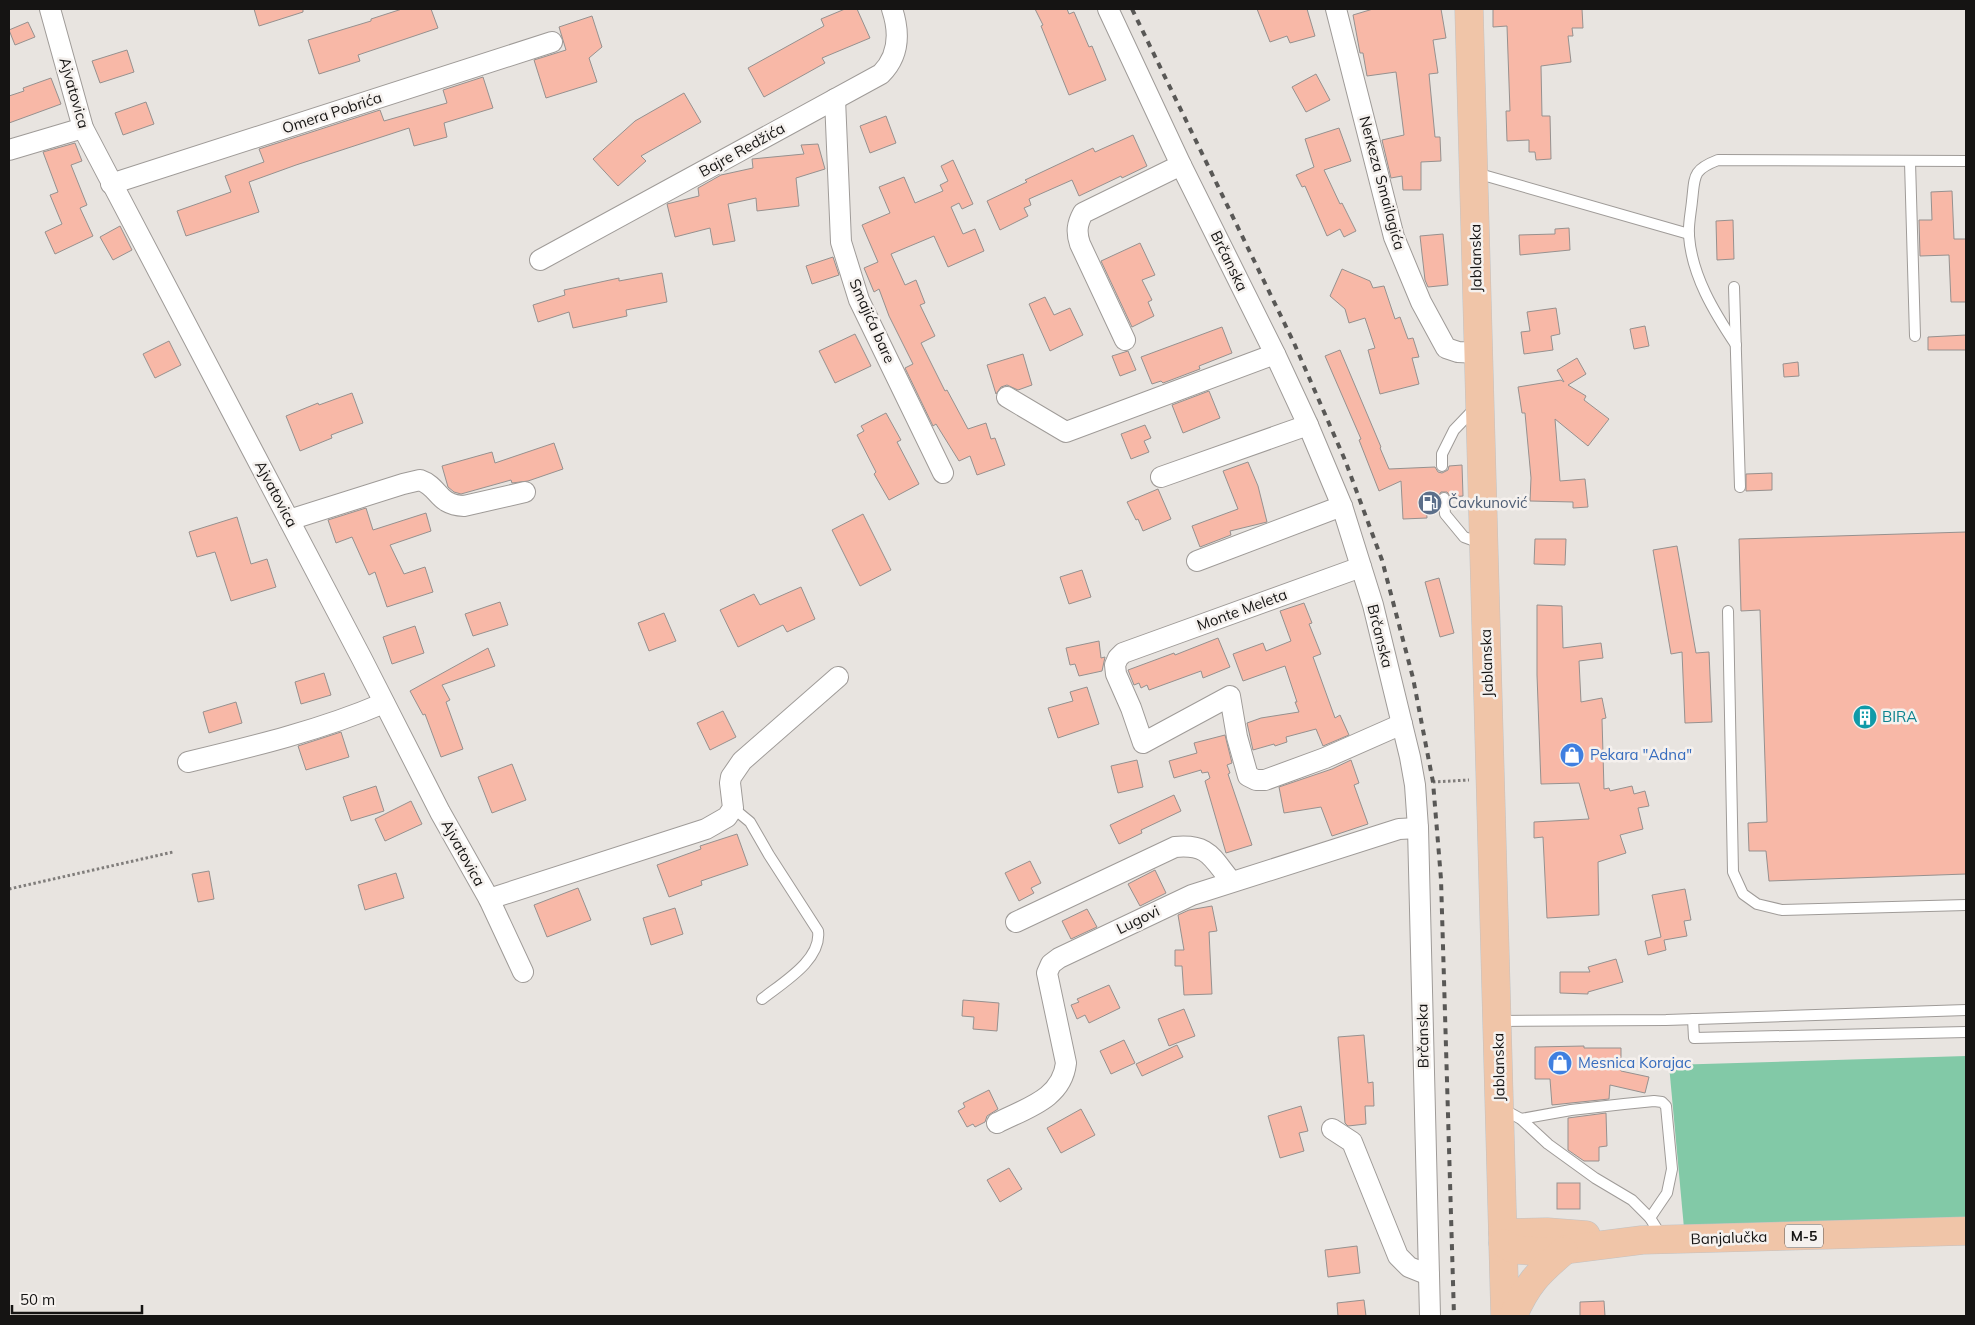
<svg xmlns="http://www.w3.org/2000/svg" width="1975" height="1325" viewBox="0 0 1975 1325" font-family="Mulish,sans-serif">
<style>
.green{fill:#82c9a7}
.building{fill:#f8b8a7;stroke:#96918f}
.lines{fill:none;stroke-linecap:round;stroke-linejoin:round}
.service-casing{stroke:#9f9b98;stroke-width:12}
.minor-casing{stroke:#9f9b98;stroke-width:22}
.primary-casing{stroke:#c2c2c2;stroke-width:29}
.path{stroke:#807d7b;stroke-width:3;stroke-dasharray:2.5 2.5;stroke-linecap:butt}
.service{stroke:#fff;stroke-width:10}
.minor{stroke:#fff;stroke-width:20}
.primary{stroke:#f0c5a8;stroke-width:28}
.rail{stroke:#595856;stroke-width:4;stroke-dasharray:6 6;stroke-linecap:butt}
.labels{text-anchor:middle;stroke-width:5;stroke-linejoin:round;paint-order:stroke}
.shield{fill:#f5f1ee;stroke:#585655;stroke-width:1}
.shield-label{font-size:14px;font-weight:bold;fill:#151413}
.street-label{font-size:15px;fill:#151413;stroke:#f5f1ee}
.service-label{font-size:15px;fill:#4e5e75;stroke:#f5f1ee;text-anchor:start}
.culture-label{font-size:15px;fill:#0d838f;stroke:#f5f1ee;text-anchor:start}
.shop-label{font-size:15px;fill:#366cbe;stroke:#f5f1ee;text-anchor:start}
</style>
<rect width="100%" height="100%" fill="#e8e4e0"/>
<path class="green" d="M1966,1056V1231L1685,1239L1669,1065Z"/>
<g class="building">
<path d="M254,9H303V12L259,26Z"/>
<path d="M402,9H431L438,28L358,55L360,61L319,74L308,40L371,21V19Z"/>
<path d="M845,9H857L870,38L822,58L825,63L764,97L748,68L824,26L821,19Z"/>
<path d="M1035,9H1067L1069,14L1074,12L1089,47L1092,46L1106,80L1069,95L1041,26L1043,25Z"/>
<path d="M1257,9H1307L1315,36L1290,43L1287,36L1270,42Z"/>
<path d="M1373,9H1441L1446,38L1433,40L1438,73L1429,74L1435,137H1440L1441,161L1421,162V190H1403L1402,176L1391,178L1382,140L1404,135L1396,72L1367,76L1363,53H1360L1353,15Z"/>
<path d="M1493,9H1582L1583,28H1572L1573,36H1568L1571,62L1541,66L1542,116H1550L1551,159L1536,160L1535,152H1529V140L1507,141L1506,111H1510L1507,26L1493,27Z"/>
<path d="M592,16L602,47L589,58L597,82L546,98L534,60L566,50L559,27Z"/>
<path d="M28,22L35,37L15,45L9,30Z"/>
<path d="M127,50L134,72L100,83L92,61Z"/>
<path d="M1316,74L1330,100L1306,112L1292,87Z"/>
<path d="M483,77L493,108L444,123L447,137L414,146L409,128L296,165L249,182L259,212L186,236L177,211L231,192L225,176L264,162L259,149L380,110L384,121L447,103L443,90Z"/>
<path d="M51,78L61,104L9,123V96L24,91L23,88Z"/>
<path d="M684,93L701,122L641,156L646,161L618,186L593,159L635,121Z"/>
<path d="M146,102L154,124L123,135L115,113Z"/>
<path d="M886,116L896,143L870,153L860,126Z"/>
<path d="M1339,128L1351,161L1324,170L1340,204L1342,203L1356,231L1344,237L1340,229L1327,236L1305,186L1302,187L1296,175L1314,167L1305,139Z"/>
<path d="M1133,135L1147,166L1122,178L1121,176L1079,196L1072,180L1029,199L1031,205L1024,208L1028,216L1000,230L987,201L1027,182L1025,180L1093,148L1095,152Z"/>
<path d="M75,143L82,161L71,165L87,205L80,208L93,236L55,254L45,232L62,224L50,195L58,192L43,152Z"/>
<path d="M818,144L825,169L796,178L799,206L757,211L756,198L728,204L735,241L713,245L710,228L675,237L667,204L699,196L698,188L721,175L753,168L752,159L804,154L801,145Z"/>
<path d="M953,160L973,204L962,209L959,203L951,207L963,234L975,229L984,251L948,267L934,236L891,254L905,285L916,280L925,303L920,305L935,336L921,343L945,391L947,390L968,429L986,423L991,439L995,438L1005,465L977,475L970,456L959,461L936,424L933,426L905,368L913,364L889,316L879,289L874,292L864,268L878,262L862,225L890,213L879,187L904,177L915,203L943,191L940,185L948,181L941,166Z"/>
<path d="M1952,191L1954,239H1966V302H1951L1949,255L1920,256L1919,220H1932L1931,192Z"/>
<path d="M1733,220L1734,259L1717,260L1716,221Z"/>
<path d="M120,226L132,250L113,260L100,237Z"/>
<path d="M1569,228L1570,250L1520,255L1519,235L1555,234V229Z"/>
<path d="M1443,234L1448,285L1428,287L1425,280L1420,236Z"/>
<path d="M1140,243L1155,275L1142,280L1152,300L1148,302L1154,316L1132,327L1101,261Z"/>
<path d="M833,257L839,275L812,284L806,266Z"/>
<path d="M1342,269L1370,281L1373,288L1384,286L1395,319L1400,317L1408,339L1413,338L1419,357L1412,358L1419,384L1380,394L1368,350L1375,348L1365,318L1349,323L1345,309L1330,296Z"/>
<path d="M662,273L667,302L626,310L627,316L573,328L569,312L538,322L533,305L565,295L564,290L619,278V281Z"/>
<path d="M1045,297L1054,315L1070,308L1083,335L1050,351L1029,304Z"/>
<path d="M1556,308L1560,334L1551,336L1553,350L1524,354L1521,332L1530,331L1527,312Z"/>
<path d="M1645,326L1649,346L1634,349L1630,329Z"/>
<path d="M1222,327L1232,353L1199,366L1200,369L1163,383L1161,381L1152,384L1141,357Z"/>
<path d="M855,334L871,366L835,383L819,351Z"/>
<path d="M1966,335V350H1928V337Z"/>
<path d="M169,341L181,365L155,378L143,354Z"/>
<path d="M1340,350L1381,447L1380,448L1389,469L1435,467L1438,472L1442,473L1448,470L1449,466L1462,465L1463,496L1451,497L1447,492H1441L1437,498H1426L1427,518L1403,519L1401,481L1379,491L1359,440L1361,439L1325,356Z"/>
<path d="M1128,351L1136,370L1120,376L1112,356Z"/>
<path d="M1023,354L1032,385L1018,390L1007,385L1001,387L996,394L987,365Z"/>
<path d="M1577,358L1586,374L1568,385L1586,396L1584,400L1609,419L1588,446L1555,419L1560,481L1585,479L1588,507L1573,508V502L1530,501L1531,478L1525,413H1522L1518,387L1561,380L1564,382L1557,370Z"/>
<path d="M1798,362L1799,376L1784,377L1783,364Z"/>
<path d="M1209,391L1220,418L1183,433L1172,405Z"/>
<path d="M352,393L363,423L331,435L332,438L300,451L286,416L318,403L319,405Z"/>
<path d="M886,413L901,440L897,442L919,484L889,500L874,474L876,472L857,435L864,431L861,426Z"/>
<path d="M1145,425L1151,438L1144,441L1149,452L1131,459L1121,434Z"/>
<path d="M554,443L563,469L528,481L512,483L511,480L461,494L454,492L448,487L442,466L492,452L495,463Z"/>
<path d="M1248,462L1258,486L1267,522L1230,531L1231,535L1200,547L1192,526L1238,509L1223,471Z"/>
<path d="M1772,473V490L1746,491V474Z"/>
<path d="M1158,489L1171,519L1143,531L1138,519L1136,520L1127,502Z"/>
<path d="M366,508L373,530L426,513L431,531L390,545L404,574L425,567L433,592L387,607L375,572L369,575L352,537L336,543L328,520Z"/>
<path d="M863,514L891,570L860,586L832,530Z"/>
<path d="M237,517L251,564L267,559L276,587L231,601L215,552L197,557L189,532Z"/>
<path d="M1966,532V874L1769,881L1766,851H1749L1748,823L1767,822L1760,610L1741,611L1739,539Z"/>
<path d="M1535,539H1566L1565,565L1534,564Z"/>
<path d="M1677,546L1696,653L1709,652L1712,722L1685,723L1682,652L1671,654L1653,550Z"/>
<path d="M1082,570L1091,597L1069,604L1060,577Z"/>
<path d="M1439,578L1454,633L1440,637L1425,582Z"/>
<path d="M801,587L815,619L787,632L783,625L738,647L720,610L754,594L760,605Z"/>
<path d="M500,602L508,625L473,636L465,614Z"/>
<path d="M1304,603L1312,623L1309,624L1321,654L1313,657L1335,718L1340,715L1349,735L1323,746L1316,729L1286,737L1287,742L1275,746L1274,744L1253,750L1247,723L1261,718L1299,712L1295,702H1297L1285,666L1243,681L1233,654L1263,643L1266,651L1291,641L1280,611Z"/>
<path d="M1537,605L1562,606L1563,648L1601,643L1603,658L1579,661L1581,702L1602,698L1606,718L1602,719L1604,789L1609,788L1610,791L1632,786L1634,794L1645,791L1649,806L1638,808L1643,829L1620,835L1626,853L1598,862L1599,915L1547,918L1543,837L1534,838V822L1589,819L1579,783L1541,784L1537,675Z"/>
<path d="M664,613L676,641L649,651L638,623Z"/>
<path d="M415,626L424,653L392,664L383,637Z"/>
<path d="M1218,638L1230,667L1203,678L1201,671L1149,690L1147,685L1141,688L1139,683L1134,685L1128,670L1174,653L1175,655Z"/>
<path d="M1099,641L1101,658L1105,657L1102,671L1079,676L1075,664L1070,665L1066,648Z"/>
<path d="M488,648L495,666L442,685L450,700L446,702L463,749L441,757L425,714L423,715L410,691Z"/>
<path d="M324,673L331,695L301,704L295,682Z"/>
<path d="M1087,687L1099,724L1058,738L1048,708L1073,701L1070,692Z"/>
<path d="M236,702L242,723L209,733L203,712Z"/>
<path d="M723,711L736,737L710,750L697,723Z"/>
<path d="M341,732L349,757L306,770L298,746Z"/>
<path d="M1225,735L1232,763L1227,765L1230,773L1228,774L1252,845L1226,853L1205,781L1210,778L1208,772L1202,773L1201,770L1174,778L1169,761L1197,753L1194,743Z"/>
<path d="M1137,760L1143,787L1118,793L1111,766Z"/>
<path d="M1351,760L1359,783L1354,785L1368,824L1332,836L1321,807L1284,813L1279,787L1332,769Z"/>
<path d="M512,764L526,800L492,813L478,777Z"/>
<path d="M376,786L384,811L351,821L343,797Z"/>
<path d="M1174,795L1181,811L1141,830L1142,833L1119,844L1110,825Z"/>
<path d="M411,801L422,824L385,841L375,819Z"/>
<path d="M737,834L748,865L701,881L702,885L669,897L657,865L701,849L700,846Z"/>
<path d="M1030,861L1041,883L1031,888L1034,893L1019,901L1005,873Z"/>
<path d="M1155,870L1166,893L1140,906L1128,884Z"/>
<path d="M209,871L214,899L198,902L192,874Z"/>
<path d="M396,873L404,898L365,910L358,885Z"/>
<path d="M578,888L591,920L547,937L534,905Z"/>
<path d="M1685,889L1691,920L1684,921L1687,936L1664,940L1666,950L1648,955L1645,941L1661,937L1652,895Z"/>
<path d="M1212,906L1217,931L1209,932L1212,994L1184,995L1182,966H1175V950H1184L1178,915L1189,910Z"/>
<path d="M675,908L683,934L651,945L643,918Z"/>
<path d="M1087,909L1097,927L1071,939L1062,921Z"/>
<path d="M1616,959L1623,982L1588,992V994L1560,993V972H1590L1588,967Z"/>
<path d="M1109,985L1120,1008L1089,1023L1085,1015L1077,1019L1071,1005L1079,1002L1077,999Z"/>
<path d="M963,1000L999,1003L997,1031L973,1029L974,1017L962,1016Z"/>
<path d="M1184,1009L1195,1036L1169,1046L1158,1019Z"/>
<path d="M1364,1035L1368,1083L1373,1082L1374,1106H1365L1366,1124L1348,1126L1345,1123L1338,1037Z"/>
<path d="M1124,1040L1135,1063L1111,1074L1100,1051Z"/>
<path d="M1177,1045L1183,1057L1142,1076L1136,1064Z"/>
<path d="M1584,1046V1048H1621V1071L1649,1077L1645,1093L1610,1085L1609,1099L1552,1105L1550,1079H1535V1047Z"/>
<path d="M989,1090L998,1109L987,1116L985,1122L975,1127L973,1124L967,1127L958,1111L965,1107L963,1103Z"/>
<path d="M1301,1106L1308,1131L1299,1133L1304,1151L1280,1158L1268,1116Z"/>
<path d="M1081,1109L1095,1135L1061,1153L1047,1128Z"/>
<path d="M1606,1113L1607,1146L1599,1147V1161H1584L1568,1150V1118Z"/>
<path d="M1009,1168L1022,1189L1000,1202L987,1180Z"/>
<rect x="1557" y="1183" width="23" height="26"/>
<path d="M1357,1246L1360,1273L1328,1277L1325,1250Z"/>
<path d="M1364,1300L1366,1316H1338L1337,1303Z"/>
<path d="M1604,1301L1605,1316H1580V1302Z"/>
</g>
<g class="lines">
<defs>
<g id="service">
<path d="M1910,162L1915,336"/>
<path d="M1476,173L1689,234"/>
<path d="M1734,287L1740,487"/>
<path d="M1736,345C1714,312 1692,276 1689,236C1688,225 1691,212 1692,201C1695,176 1692,170 1718,160L1966,161"/>
<path d="M1442,466V454L1454,430L1476,407"/>
<path d="M1444,498L1445,514L1464,537L1483,544"/>
<path d="M1728,611L1733,872L1743,894L1757,904L1782,910L1966,905"/>
<path d="M733,808L750,822L769,855L818,931C822,960 782,983 762,999"/>
<path d="M1693,1019L1694,1038L1966,1032"/>
<path d="M1499,1021L1666,1020L1966,1010"/>
<path d="M1501,1108L1521,1119L1548,1144L1595,1178L1632,1200L1650,1218L1662,1237"/>
<path d="M1521,1119L1571,1110L1624,1104L1654,1101L1662,1102L1666,1106L1672,1169L1667,1193L1650,1218"/>
</g>
<g id="minor">
<path d="M50,9L83,128L362,659L440,812L489,899L523,972"/>
<path d="M1108,9L1181,165L1275,354L1308,425L1342,506L1373,605L1410,757L1415,785L1418,828L1430,1316"/>
<path d="M1336,9L1394,237L1421,302L1446,348L1458,352L1478,353"/>
<path d="M835,99L841,242L859,300L943,473"/>
<path d="M9,150L83,128"/>
<path d="M111,184L552,42"/>
<path d="M540,260L881,74C899,56 900,33 892,9"/>
<path d="M1125,340L1080,244C1076,232 1077,224 1083,213L1181,165"/>
<path d="M1007,397L1066,432L1275,354"/>
<path d="M1161,477L1308,425"/>
<path d="M289,520L403,484L420,480C440,487 437,505 464,506L525,492"/>
<path d="M1197,561L1342,506"/>
<path d="M1361,567L1123,653L1118,658L1115,665L1116,674L1131,708L1143,743L1230,696L1237,737L1248,776L1256,780H1265L1325,758L1402,724"/>
<path d="M188,762C255,746 321,730 384,703"/>
<path d="M489,899L706,829L727,817L733,808L730,783L731,777L742,761L838,677"/>
<path d="M1016,922L1175,847C1209,844 1211,857 1231,881"/>
<path d="M997,1123C1026,1108 1062,1099 1066,1063L1047,973L1051,964L1059,958L1192,895L1399,829L1418,828"/>
<path d="M1332,1129L1352,1142L1398,1256L1409,1267L1429,1275"/>
</g>
<g id="primary">
<path d="M1469,9L1505,1316"/>
<path d="M1503,1233L1547,1232L1586,1235"/>
<path d="M1503,1243L1511,1248L1519,1250L1547,1252L1642,1240L1966,1231"/>
<path d="M1513,1316C1527,1284 1538,1273 1564,1251"/>
</g>
</defs>
<use href="#service" class="service-casing"/>
<use href="#minor" class="minor-casing"/>
<use href="#primary" class="primary-casing"/>
<g class="path">
<path d="M1433,782L1469,780"/>
<path d="M9,889L173,852"/>
</g>
<use href="#service" class="service"/>
<use href="#minor" class="minor"/>
<use href="#primary" class="primary"/>
<path class="rail" d="M1132,9L1294,343L1345,460L1382,560L1413,678L1433,782L1441,879L1454,1316"/>
</g>
<defs>
<symbol id="fuel-disc" viewBox="-11 -11 22 22"><circle r="9.5" fill="#5c6f8a" stroke="#f5f1ee"/><path d="M-5.5-6h7V0h2V4h1.3V-2.5L3-4.5l.8-.8L6-3V5H2.5V1h-1V6h-7ZM-4.2-4.7v3.2H.2V-4.7Z" fill="#fff"/></symbol>
<symbol id="building-disc" viewBox="-11 -11 22 22"><circle r="9.5" fill="#0f9aa8" stroke="#f5f1ee"/><path d="M-4-6H4V6H1V3H-1V6H-4ZM-2.5-4.3h1.7v1.8h-1.7ZM.8-4.3h1.7v1.8H.8ZM-2.5-1h1.7V.8h-1.7ZM.8-1h1.7V.8H.8Z" fill="#fff"/></symbol>
<symbol id="shop-disc" viewBox="-11 -11 22 22"><circle r="9.5" fill="#3f7fe0" stroke="#f5f1ee"/><path d="M-5-2.5h2.3a2.7 3.5 0 0 1 5.4 0H5L5.5 6h-11ZM-1.5-2.5h3a1.5 2.3 0 0 0-3 0Z" fill="#fff"/></symbol>
</defs>
<g fill-rule="evenodd">
<use href="#fuel-disc" x="1416" y="489" width="28" height="28"/>
<use href="#building-disc" x="1851" y="703" width="28" height="28"/>
<use href="#shop-disc" x="1558" y="741" width="28" height="28"/>
<use href="#shop-disc" x="1546" y="1049" width="28" height="28"/>
</g>
<g class="labels">
<rect class="shield" x="1785" y="1224.5" width="38" height="23" rx="4"/>
<g class="shield-label">
<text x="1804" y="1241">M-5</text>
</g>
<g class="street-label">
<text transform="translate(74 93) rotate(74)" y="5">Ajvatovica</text>
<text transform="translate(332 113) rotate(-18)" y="5">Omera Pobrića</text>
<text transform="translate(742 150) rotate(-29)" y="5">Bajre Redžića</text>
<text transform="translate(1382 183) rotate(75)" y="5">Nerkeza Smailagića</text>
<text transform="translate(1476 258) rotate(-91)" y="5">Jablanska</text>
<text transform="translate(1229 261) rotate(64)" y="5">Brčanska</text>
<text transform="translate(872 321) rotate(66)" y="5">Smajića bare</text>
<text transform="translate(276 494) rotate(62)" y="5">Ajvatovica</text>
<text transform="translate(1242 610) rotate(-20)" y="5">Monte Meleta</text>
<text transform="translate(1380 636) rotate(76)" y="5">Brčanska</text>
<text transform="translate(1487 663) rotate(-92)" y="5">Jablanska</text>
<text transform="translate(463 853) rotate(61)" y="5">Ajvatovica</text>
<text transform="translate(1138 920) rotate(-26)" y="5">Lugovi</text>
<text transform="translate(1423 1036) rotate(-91)" y="5">Brčanska</text>
<text transform="translate(1499 1067) rotate(-91)" y="5">Jablanska</text>
<text transform="translate(1729 1238) rotate(-2)" y="5">Banjalučka</text>
</g>
<g class="service-label">
<text x="1448" y="508">Čavkunović</text>
</g>
<g class="culture-label">
<text x="1882" y="722">BIRA</text>
</g>
<g class="shop-label">
<text x="1590" y="760">Pekara "Adna"</text>
<text x="1578" y="1068">Mesnica Korajac</text>
</g>
</g>
<rect width="1975" height="1325" fill="none" stroke="#151413" stroke-width="20"/>
<path d="M12 1305v8h130v-8" fill="none" stroke="#151413" stroke-width="2.5"/>
<text x="20" y="1305" font-size="15" fill="#151413" stroke="#f5f1ee" stroke-width="4" paint-order="stroke">50 m</text>
</svg>
